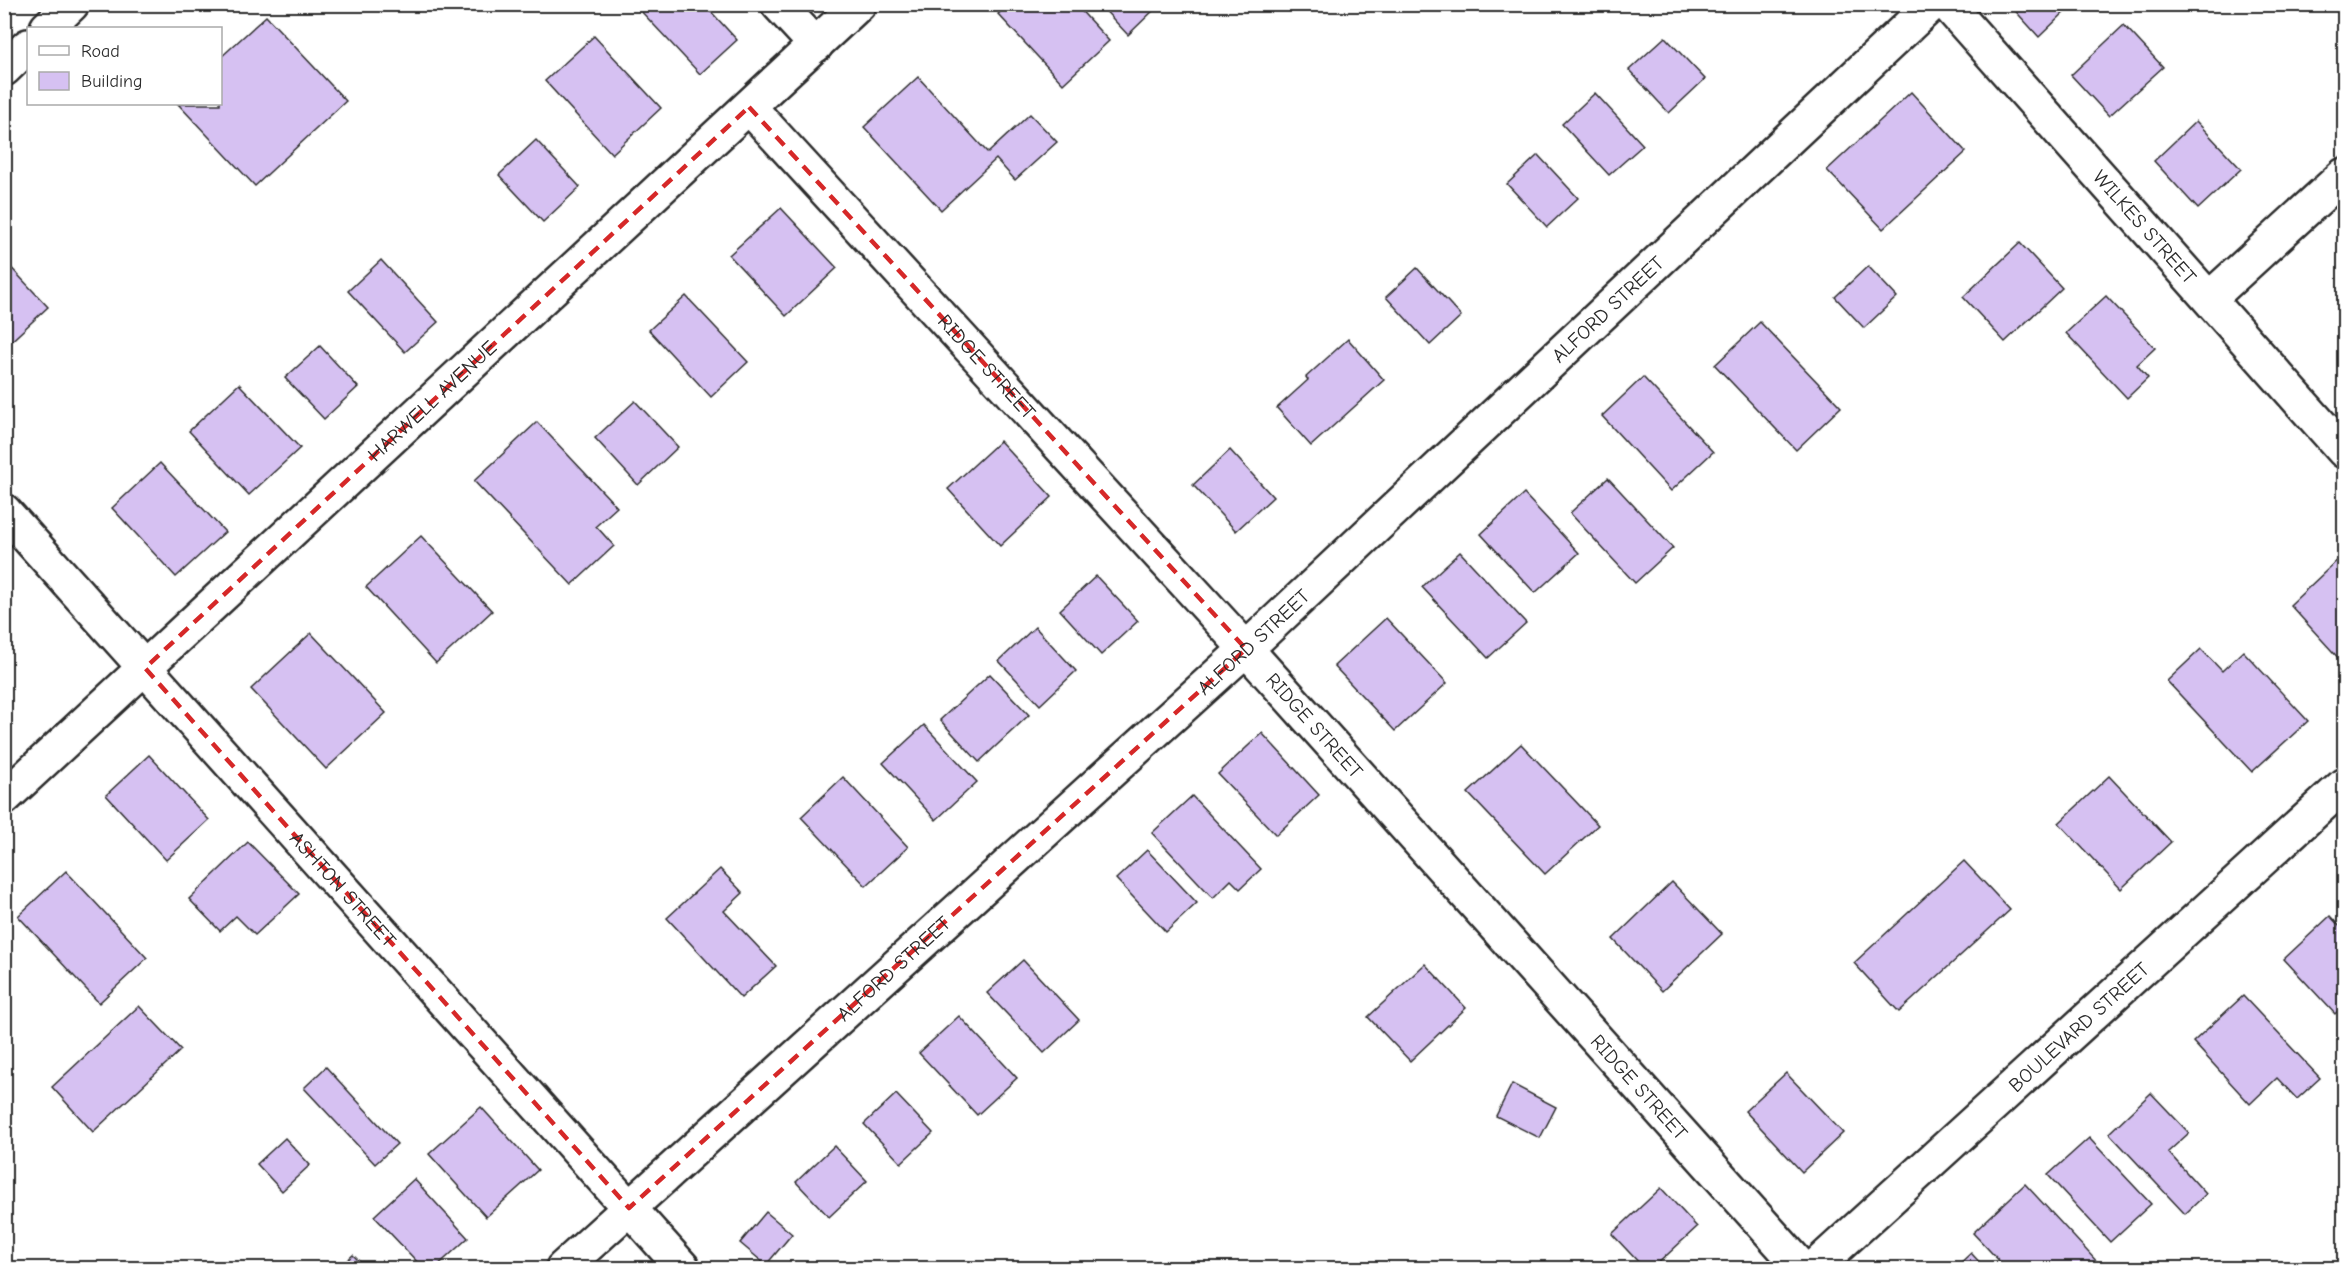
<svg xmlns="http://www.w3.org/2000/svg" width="2349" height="1273" viewBox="0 0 2349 1273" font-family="'Comic Neue',sans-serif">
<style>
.building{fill:#d6c1f2;stroke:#2b2b2b;stroke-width:1.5}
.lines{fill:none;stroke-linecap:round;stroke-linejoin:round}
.minor-casing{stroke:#2b2b2b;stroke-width:38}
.minor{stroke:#fff;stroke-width:33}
.marked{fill:none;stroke:#d62828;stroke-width:4.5;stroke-dasharray:12 8;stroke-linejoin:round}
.labels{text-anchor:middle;stroke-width:6;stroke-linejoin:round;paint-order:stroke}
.street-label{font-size:20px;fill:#2b2b2b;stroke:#fff}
</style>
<rect width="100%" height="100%" fill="#fff"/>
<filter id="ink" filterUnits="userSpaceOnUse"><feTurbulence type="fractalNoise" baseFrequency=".0167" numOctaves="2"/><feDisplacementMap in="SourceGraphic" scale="12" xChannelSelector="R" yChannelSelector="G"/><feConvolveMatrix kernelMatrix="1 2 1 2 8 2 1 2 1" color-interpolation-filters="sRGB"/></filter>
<g filter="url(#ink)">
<g class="building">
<path d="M641,4H704L737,40L700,74L638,8Z"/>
<path d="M1009,4H1075L1109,41L1063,84L998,14Z"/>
<path d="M1099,4H1160L1128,35Z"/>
<path d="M2009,4H2073L2039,37Z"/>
<path d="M266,16L346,101L255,186L178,104H220V58Z"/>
<path d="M2124,25L2163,67L2109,116L2071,75Z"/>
<path d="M594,36L661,108L612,154L545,81Z"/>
<path d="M1665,37L1705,79L1669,113L1629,70Z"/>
<path d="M918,77L988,153L1030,114L1057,142L1015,180L996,159L941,210L864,127Z"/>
<path d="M1911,92L1966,152L1883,229L1827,170Z"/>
<path d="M1595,93L1643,145L1609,175L1562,124Z"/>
<path d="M2196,121L2241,169L2198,209L2154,161Z"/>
<path d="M536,140L580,187L543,222L499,175Z"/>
<path d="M1538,155L1578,198L1547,227L1507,184Z"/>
<path d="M781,208L837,268L786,316L729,255Z"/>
<path d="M2020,243L2062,288L2005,342L1963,297Z"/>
<path d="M4,260L48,307L4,348Z"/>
<path d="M381,260L438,322L405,352L348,291Z"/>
<path d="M1868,266L1897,297L1864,328L1835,297Z"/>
<path d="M1417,268L1461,316L1430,345L1386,297Z"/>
<path d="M686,296L748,362L711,397L649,330Z"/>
<path d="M2106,296L2155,348L2137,365L2148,378L2127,398L2066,333Z"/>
<path d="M1760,322L1841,407L1796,450L1715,365Z"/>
<path d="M1348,339L1384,380L1311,446L1277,408L1308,380L1306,377Z"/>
<path d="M320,346L358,387L324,419L285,378Z"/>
<path d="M1643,377L1713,452L1671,491L1602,416Z"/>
<path d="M239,384L300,448L249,495L189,431Z"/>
<path d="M635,401L678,447L638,485L595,438Z"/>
<path d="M537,422L617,507L596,526L614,546L572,585L474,481Z"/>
<path d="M1000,441L1052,497L1000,546L948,489Z"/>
<path d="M1230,450L1273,497L1236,531L1193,485Z"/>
<path d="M160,463L225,532L176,577L112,508Z"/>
<path d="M1608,478L1673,548L1635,583L1570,513Z"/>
<path d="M1524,494L1579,553L1535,593L1481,534Z"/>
<path d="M421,536L492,611L436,663L366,587Z"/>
<path d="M1460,552L1526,623L1488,658L1422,587Z"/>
<path d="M2344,554V660L2342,662L2290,605Z"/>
<path d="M1096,576L1138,621L1101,655L1060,610Z"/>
<path d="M1386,618L1447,683L1395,731L1334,666Z"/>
<path d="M1035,627L1076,671L1040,705L999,661Z"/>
<path d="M311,633L386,713L326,769L251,689Z"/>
<path d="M2201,649L2222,671L2243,651L2308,721L2252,772L2167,681Z"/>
<path d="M990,674L1029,715L979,762L940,720Z"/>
<path d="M924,725L977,782L936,820L883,763Z"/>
<path d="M1262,733L1319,795L1276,835L1218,774Z"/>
<path d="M1521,744L1598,825L1545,874L1468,793Z"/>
<path d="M149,755L209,820L166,860L106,795Z"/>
<path d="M2109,776L2171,842L2121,889L2059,823Z"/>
<path d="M843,777L908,847L866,886L801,817Z"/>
<path d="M1192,796L1261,869L1240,889L1231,880L1213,898L1152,833Z"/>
<path d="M248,842L299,894L255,935L236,916L220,931L189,899Z"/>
<path d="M1147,850L1197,903L1166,932L1116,879Z"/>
<path d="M1964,861L2010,910L1899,1012L1854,963Z"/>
<path d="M720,869L743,893L724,911L776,966L741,998L667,918Z"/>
<path d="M66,871L147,958L99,1003L18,916Z"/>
<path d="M1672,882L1722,934L1662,991L1613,939Z"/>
<path d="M2330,916L2344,931V1005L2335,1014L2284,959Z"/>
<path d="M1023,960L1079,1020L1044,1053L987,993Z"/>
<path d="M1425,964L1466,1008L1410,1061L1368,1017Z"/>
<path d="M2243,996L2320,1078L2297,1099L2277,1078L2250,1104L2193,1042Z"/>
<path d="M139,1006L181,1050L93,1132L52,1087Z"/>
<path d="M959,1016L1017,1078L977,1115L919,1053Z"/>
<path d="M326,1067L397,1144L375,1164L304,1088Z"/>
<path d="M1786,1073L1843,1133L1802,1172L1745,1111Z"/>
<path d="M1512,1084L1556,1107L1540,1138L1496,1116Z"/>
<path d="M2151,1093L2189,1133L2168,1152L2206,1194L2185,1214L2109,1133Z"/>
<path d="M896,1094L933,1133L901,1163L864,1124Z"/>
<path d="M481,1107L538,1170L486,1217L429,1154Z"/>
<path d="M285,1138L310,1165L282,1191L257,1164Z"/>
<path d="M2089,1138L2151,1204L2110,1242L2048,1175Z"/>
<path d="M834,1146L867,1181L829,1217L796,1182Z"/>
<path d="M414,1179L468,1238L435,1268H423L374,1216Z"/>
<path d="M2025,1184L2101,1266L2098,1268H2006L1973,1233Z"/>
<path d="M1661,1188L1697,1227L1653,1268H1644L1612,1234Z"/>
<path d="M766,1212L792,1234L766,1265L740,1243Z"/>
<path d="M1971,1253L1985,1268H1955Z"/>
<path d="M353,1255L366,1268H338Z"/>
</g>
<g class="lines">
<defs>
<g id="minor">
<path d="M778,4L816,45"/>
<path id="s1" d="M1947,4L2344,451"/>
<path d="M47,28L72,4"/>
<path d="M4,69L28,46"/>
<path id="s2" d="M749,107L1246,649L1802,1268"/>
<path d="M2210,298L2344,175"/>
<path id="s3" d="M4,511L683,1268"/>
<path id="s4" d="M4,798L859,4"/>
<path id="s5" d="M563,1268L1246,649L1932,4"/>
<path id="s6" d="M1814,1268L2344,785"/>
</g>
</defs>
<use href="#minor" class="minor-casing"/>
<use href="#minor" class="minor"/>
</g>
</g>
<path class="marked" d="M749,107L1246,649L629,1208L145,668Z"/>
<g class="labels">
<g class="street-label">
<text dy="7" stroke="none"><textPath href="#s1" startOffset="298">WILKES STREET</textPath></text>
<text dy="7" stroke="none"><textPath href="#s5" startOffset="1418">ALFORD STREET</textPath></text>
<text dy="7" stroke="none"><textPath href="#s2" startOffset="352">RIDGE STREET</textPath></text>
<text dy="7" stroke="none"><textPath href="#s4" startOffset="584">HARWELL AVENUE</textPath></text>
<text dy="7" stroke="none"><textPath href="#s5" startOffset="932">ALFORD STREET</textPath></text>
<text dy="7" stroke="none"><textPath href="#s2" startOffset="838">RIDGE STREET</textPath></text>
<text dy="7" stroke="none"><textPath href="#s3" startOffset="508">ASHTON STREET</textPath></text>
<text dy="7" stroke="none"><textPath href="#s5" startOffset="446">ALFORD STREET</textPath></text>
<text dy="7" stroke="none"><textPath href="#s6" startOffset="358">BOULEVARD STREET</textPath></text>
<text dy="7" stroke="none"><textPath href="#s2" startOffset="1324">RIDGE STREET</textPath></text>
</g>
</g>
<rect width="2349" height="1273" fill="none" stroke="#fff" stroke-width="24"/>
<rect x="12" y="12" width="2325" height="1249" fill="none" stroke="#2b2b2b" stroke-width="2" filter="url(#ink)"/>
<rect x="27" y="27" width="195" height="78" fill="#ffffff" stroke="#aaaaaa" stroke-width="1.5"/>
<rect x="39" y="46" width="30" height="9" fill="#ffffff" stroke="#aaaaaa" stroke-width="1.5"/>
<text x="81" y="57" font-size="18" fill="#2b2b2b">Road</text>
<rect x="39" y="72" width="30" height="18" fill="#d6c1f2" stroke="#aaaaaa" stroke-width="1.5"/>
<text x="81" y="87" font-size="18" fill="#2b2b2b">Building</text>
</svg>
